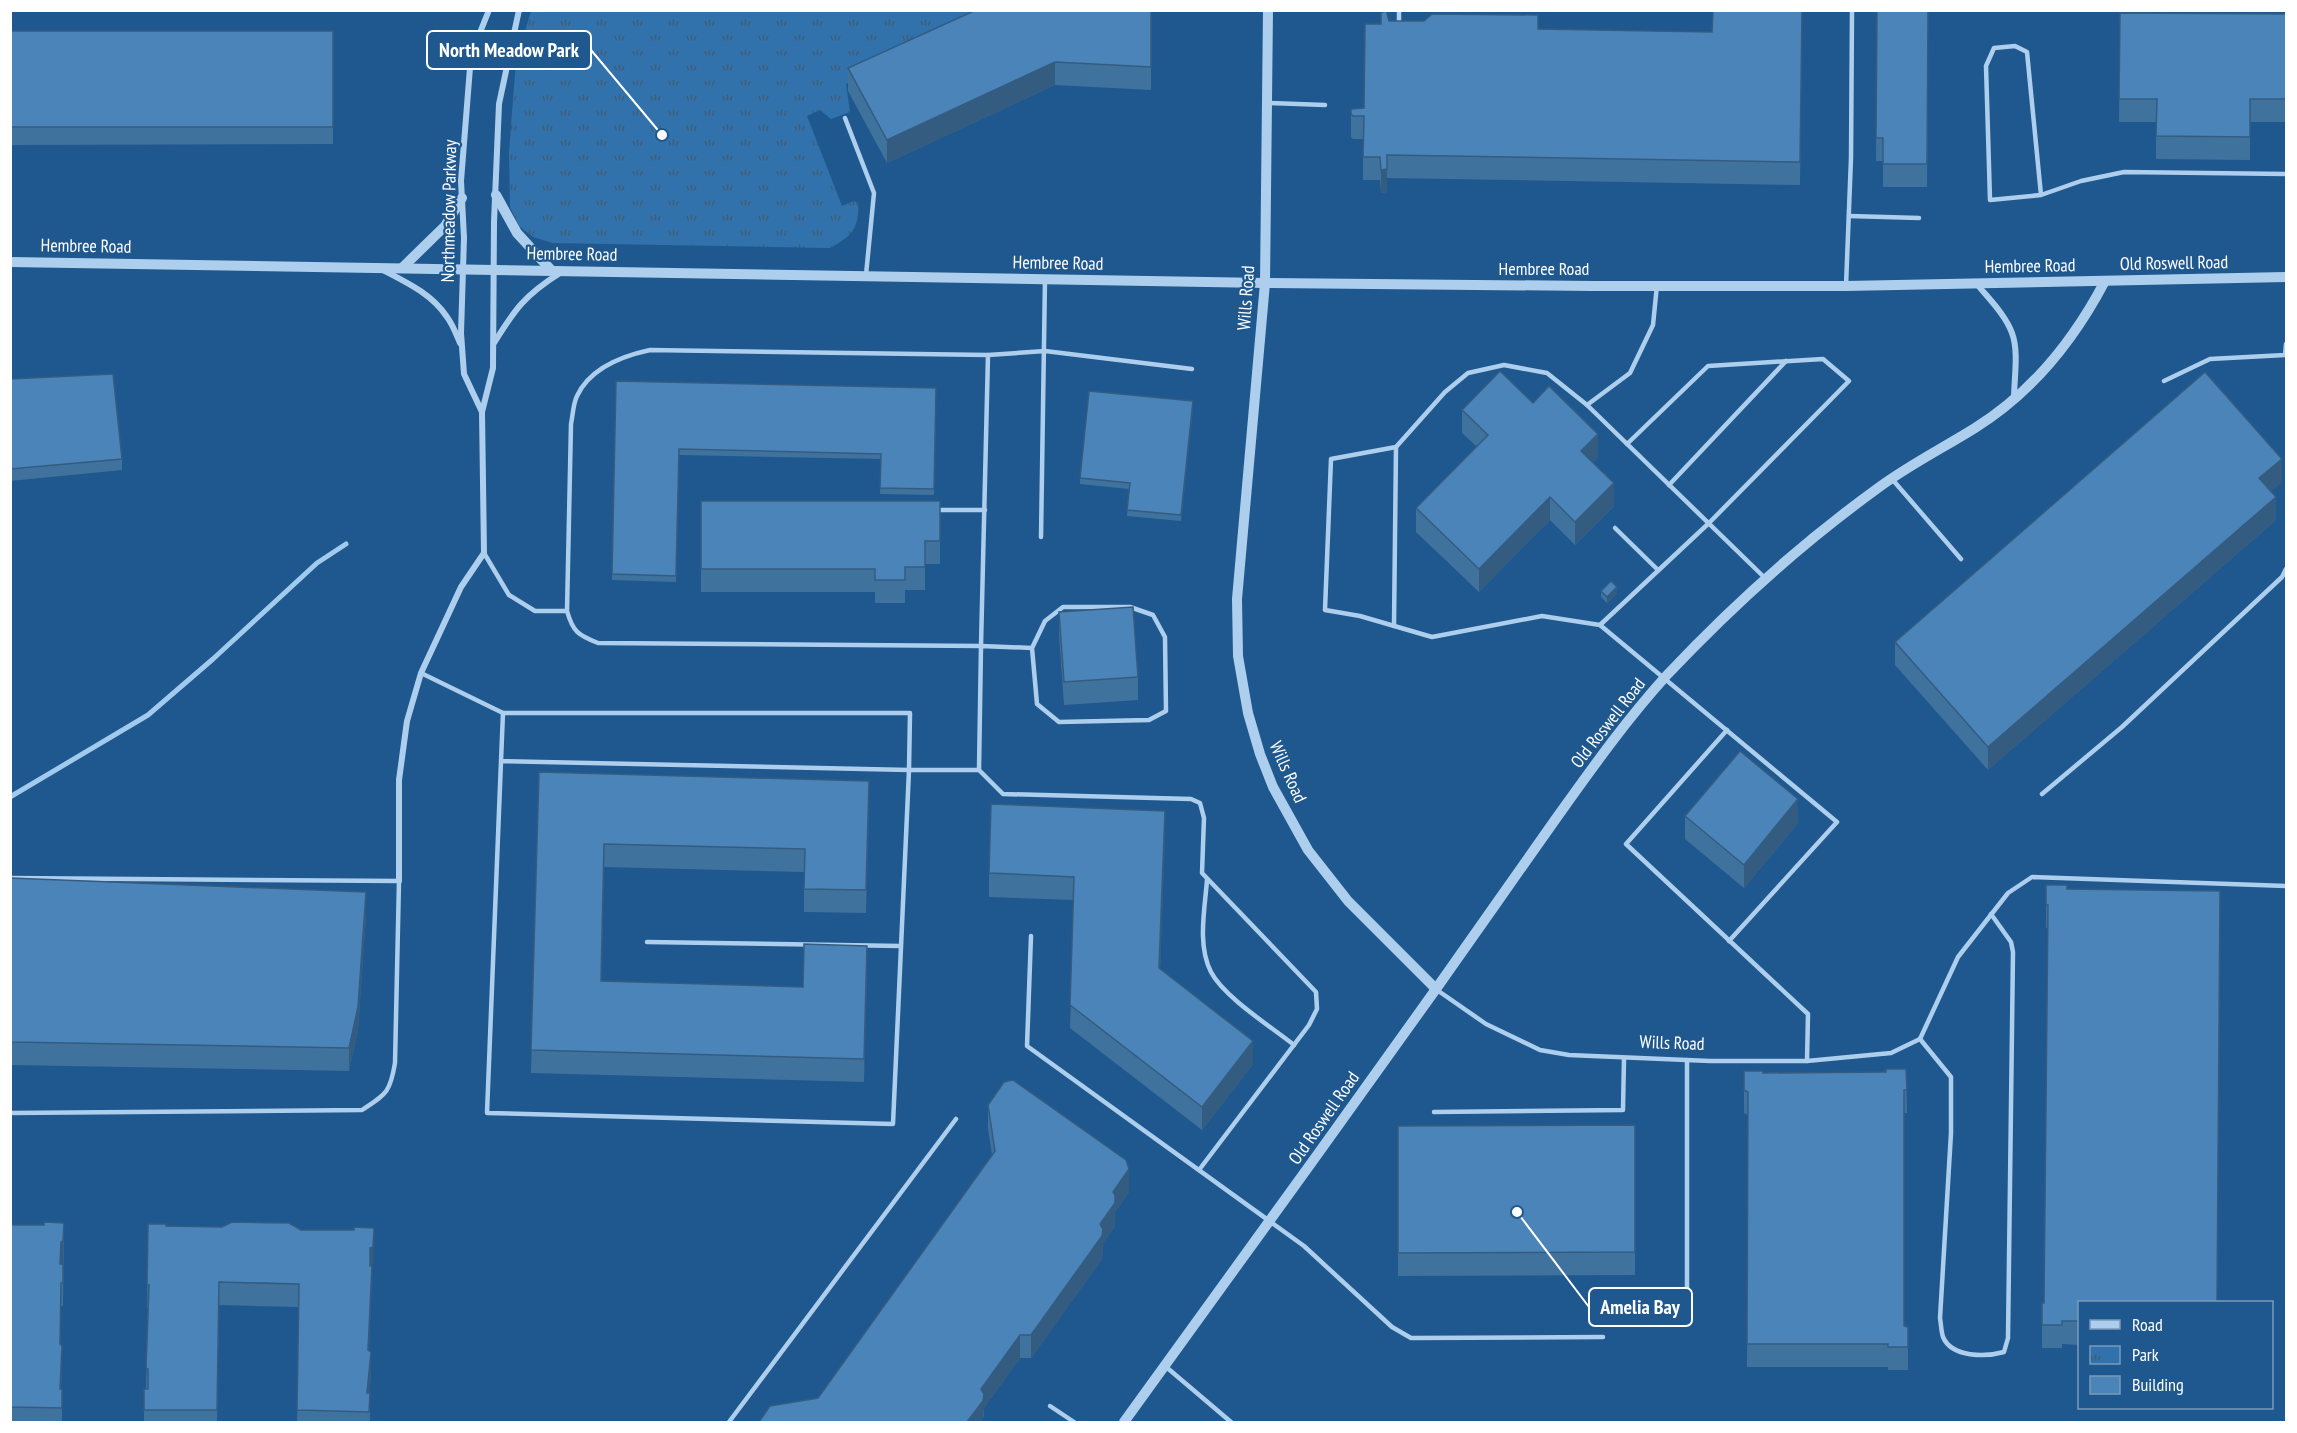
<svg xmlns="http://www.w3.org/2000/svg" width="2297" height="1433" viewBox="0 0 2297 1433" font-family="'PT Sans Narrow',sans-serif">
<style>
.park{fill:url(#park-tufts)}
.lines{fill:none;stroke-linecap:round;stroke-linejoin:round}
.stream{stroke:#a1cbee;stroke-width:5}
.service{stroke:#adcfed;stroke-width:4.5}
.minor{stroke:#adcfed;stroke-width:6}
.tertiary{stroke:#adcfed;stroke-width:10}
.wall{fill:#40729e}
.shaded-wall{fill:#345c81}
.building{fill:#4b84b8;stroke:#345c81;stroke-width:1.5}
.labels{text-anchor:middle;stroke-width:4.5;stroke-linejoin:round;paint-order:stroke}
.street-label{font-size:18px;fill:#fff;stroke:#1f588e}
.leader{fill:none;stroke:#fff;stroke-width:2}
.callout-dot{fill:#fff;stroke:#1f588e;stroke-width:2}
.callout{fill:#1f588e;stroke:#fff;stroke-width:2}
.callout-label{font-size:20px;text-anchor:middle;font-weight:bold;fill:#fff}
</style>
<defs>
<pattern id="park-tufts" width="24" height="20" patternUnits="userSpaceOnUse" patternTransform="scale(1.5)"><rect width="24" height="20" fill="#3272ac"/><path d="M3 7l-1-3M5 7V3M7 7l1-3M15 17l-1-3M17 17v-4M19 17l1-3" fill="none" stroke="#405d77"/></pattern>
</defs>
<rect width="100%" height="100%" fill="#1f588e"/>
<path class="park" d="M531,11H1012L846,84L850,112L831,119L820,110L807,116L842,206L854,201L858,203C860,229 850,237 830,248L553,243L533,237L519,226L510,207L509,152L516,61Z"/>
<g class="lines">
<path class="stream" d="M10,797L148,715L213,659L317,563L346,544"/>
<g class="service">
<path d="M1399,26V10"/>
<path d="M1268,103L1325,105"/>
<path d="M845,118L874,193L866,275"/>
<path d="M2041,195L2027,52L2015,46L1994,48L1986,66L1990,200L2041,195L2081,181L2124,172L2286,174"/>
<path d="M1849,216L1919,218"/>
<path d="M1657,285L1653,325L1630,373L1587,405L1766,579"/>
<path d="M1846,286L1851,158L1852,10"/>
<path d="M988,355L1045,351L1192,369"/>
<path d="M2164,381L2210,359L2285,355L2286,344"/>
<path d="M1587,405L1547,373L1504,365L1468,373L1445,392L1396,447L1331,459L1325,610L1360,616L1432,637L1542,616L1600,625L1837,822L1729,941"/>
<path d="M1892,479L1961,559"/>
<path d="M1669,485L1786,361"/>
<path d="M936,510H985"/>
<path d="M1615,528L1658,570"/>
<path d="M1041,537L1045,279"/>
<path d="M484,553L509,595L535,611H567C573,632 578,635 598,643L981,646L988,355L650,350C622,356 590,368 577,396C573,404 573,415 571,424L567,611"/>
<path d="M1600,625L1709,523L1849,381L1823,359L1708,366L1627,444"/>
<path d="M1394,626L1396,447"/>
<path d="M1032,648L1045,621L1063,607H1130L1153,615L1165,637L1166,711L1149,720L1059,722L1037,704L1032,648L981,646L979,770L1003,794L1191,799L1200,803L1204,818L1202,873L1316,992L1317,1009L1309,1025L1199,1170"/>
<path d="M421,673L503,713"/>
<path d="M1727,730L1626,844L1808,1014L1807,1061"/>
<path d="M501,761L909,770L893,1124L487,1113L501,761L503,713H910L909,770H979"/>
<path d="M2042,794L2122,727L2282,577L2286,569"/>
<path d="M10,878L399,881L395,1063C390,1093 386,1094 362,1110L10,1113"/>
<path d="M1207,880C1205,908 1197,945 1211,972C1224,997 1270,1026 1294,1045"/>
<path d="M1031,936L1027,1046L1304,1246L1392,1327L1411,1338L1603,1337"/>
<path d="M647,942L901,946"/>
<path d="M1437,990L1486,1024L1540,1050L1569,1055L1710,1061H1807L1891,1053L1920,1039"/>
<path d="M1920,1039L1951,1077V1133L1940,1318C1941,1323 1941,1331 1943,1337C1952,1358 1986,1357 2004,1352L2008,1338L2013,952L2011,942L1991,914"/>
<path d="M1920,1039L1958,957L2008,893L2032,877L2286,886"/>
<path d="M1687,1060V1296"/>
<path d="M1434,1112L1623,1110L1624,1058"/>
<path d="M1165,1366L1231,1422"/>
<path d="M1050,1406L1074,1422"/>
<path d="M729,1422L956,1119"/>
</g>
<g class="minor">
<path d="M383,270C406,282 432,294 447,317C453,325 456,334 460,343"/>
<path d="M1976,283C1988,298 2005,314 2012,333C2019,352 2014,378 2014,399"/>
<path d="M494,343C515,309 525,295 560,273"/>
<path d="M482,412L464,374L461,333L464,238L461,181L471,55L489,10"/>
<path d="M399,881V780L407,721L421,673L461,587L484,553L482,412L493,368L494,222L499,104L519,10"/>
</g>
<g class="tertiary">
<path d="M1268,10L1265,283L1237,599L1238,656L1248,713L1260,754L1273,787L1308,850L1348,901L1436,989"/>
<path d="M496,195L517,233L551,270"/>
<path d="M10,262L1265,283L1593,286H1846L2286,277"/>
<path d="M402,268L445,226L462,198"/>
<path d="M1124,1422C1228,1278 1333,1134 1436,989C1476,933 1515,876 1555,820C1590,771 1626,720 1667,675C1731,607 1802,543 1878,488C1909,465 1943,448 1975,428C2033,392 2074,340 2105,281"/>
</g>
</g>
<g class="wall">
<path d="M1151,10V90L1055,85L887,163L848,91V68Z"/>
<path d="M1802,10L1800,185L1387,178V192L1381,193L1380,180H1363V139H1353L1351,137V109L1364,108L1381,24L1389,21L1538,29L1712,32Z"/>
<path d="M1877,10H1928L1927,187H1883V161H1876Z"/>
<path d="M2120,13L2286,14V122H2250V160L2156,159V122H2119Z"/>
<path d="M10,31H333V144L10,145Z"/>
<path d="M10,379L122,459V470L10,481Z"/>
<path d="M616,381L936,388L934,495L880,494L881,459L679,455L676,582L612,580Z"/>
<path d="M1533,403L1598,457L1592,462L1614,506L1575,545L1550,520L1479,592L1416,532V508L1477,447L1462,433V410Z"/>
<path d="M1193,407L1181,521L1127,516L1129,489L1080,484V478Z"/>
<path d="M2282,482L2271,491L2276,520L1988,770L1895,665V642Z"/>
<path d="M701,501H940V564H925V590H905V603H875V592H701Z"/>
<path d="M1601,591L1617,593L1607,603L1601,597Z"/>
<path d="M1059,612L1138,677V700L1064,705L1059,635Z"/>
<path d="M539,772L869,804L866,913L804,912V872L604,867L601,981L803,987L867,969L864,1082L531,1073Z"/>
<path d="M1685,816L1798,823L1744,888L1685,839Z"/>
<path d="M1165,834L1160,969L1253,1064L1202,1130L1070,1028L1074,900L989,897V873Z"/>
<path d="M10,878L366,915L358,1030L349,1071L10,1065Z"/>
<path d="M2046,885H2067L2079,1302V1345L2062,1344V1348H2042V1303H2044L2048,928H2046Z"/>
<path d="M1906,1069L1907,1113H1904V1326L1908,1327V1370H1888V1367H1747L1748,1115L1744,1113V1071L1763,1073L1886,1072Z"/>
<path d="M988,1105L1129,1192L1115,1212V1226L1103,1243L1102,1259L1031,1358H1020L984,1408V1417L818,1398L992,1155L988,1128Z"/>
<path d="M1635,1125V1275L1398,1276V1126Z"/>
<path d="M64,1223L63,1306H61L60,1345L62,1369L61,1389H62V1422H10V1225H44Z"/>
<path d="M148,1224L166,1226L373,1270H372L369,1351L371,1375L369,1393H370V1422H297L299,1307L219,1305L217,1422H144V1389H146L148,1308H147Z"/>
</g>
<g class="shaded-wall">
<path d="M1055,62V85L887,163V140Z"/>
<path d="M1387,155V192L1381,193V170Z"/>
<path d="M1193,401V407L1181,521V515Z"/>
<path d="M1598,434V457L1581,474V451Z"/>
<path d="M2282,459V482L2259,501V478Z"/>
<path d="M1614,483V506L1575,545V522Z"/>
<path d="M1550,497V520L1479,592V569Z"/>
<path d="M2276,497V520L1988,770V747Z"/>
<path d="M1617,587V593L1607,603V597Z"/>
<path d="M869,781V804L866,913V890Z"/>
<path d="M1798,799V823L1744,888V865Z"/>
<path d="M1165,811V834L1159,991V968Z"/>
<path d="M604,844V867L601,1004V981Z"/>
<path d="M366,892V915L358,1030L349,1071V1048Z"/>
<path d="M867,946V969L864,1082V1059Z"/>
<path d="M1253,1041V1064L1202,1130V1107Z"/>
<path d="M1129,1169V1192L1115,1212V1226L1103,1243L1102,1259L1031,1358V1335L1100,1224L1113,1192Z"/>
<path d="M64,1223L63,1264L61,1265V1242Z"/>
<path d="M374,1228L373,1270H372L368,1373L370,1248Z"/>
<path d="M1020,1335V1358L984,1408L983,1422H967L981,1389Z"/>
<path d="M62,1346V1369L60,1412V1389Z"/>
<path d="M371,1352V1375L367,1416V1393Z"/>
</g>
<g class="building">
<path d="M976,10H1151V67L1055,62L887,140L848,68Z"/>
<path d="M1386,10L1389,21H1424L1432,14L1538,15V29L1712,32L1713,10H1802L1800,162L1387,155V169L1381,170L1380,157H1363L1364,116H1353L1351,114V109L1364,108L1365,24H1381V13Z"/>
<path d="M1877,10H1928L1927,164H1883V138H1876Z"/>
<path d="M2120,13L2286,14V99H2250V137L2156,136L2157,99H2119Z"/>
<rect x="10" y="31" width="323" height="96"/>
<path d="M1500,371L1533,403L1549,386L1598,434L1581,451L1614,483L1575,522L1550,497L1479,569L1416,508L1488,435L1462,410Z"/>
<path d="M2205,372L2282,459L2259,478L2276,497L1988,747L1895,642Z"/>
<path d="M113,374L122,459L10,469V379Z"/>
<path d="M616,381L936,388L934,489L880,488L881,454L679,449L676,576L612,574Z"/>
<path d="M1089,391L1193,401L1181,515L1127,510L1130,483L1080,478Z"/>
<path d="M701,501H940V541H925V567H905V580H875V569H701Z"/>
<path d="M1611,581L1617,587L1607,597L1601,591Z"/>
<path d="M1133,607L1138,677L1064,682L1059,612Z"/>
<path d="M1740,751L1798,799L1744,865L1685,816Z"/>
<path d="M539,772L869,781L866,890L804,889L805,849L604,844L601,981L803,987L804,944L867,946L864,1059L531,1050Z"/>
<path d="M991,804L1165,811L1159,968L1253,1041L1202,1107L1070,1005L1074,877L989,873Z"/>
<path d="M10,878L366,892L358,1007L349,1048L10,1042Z"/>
<path d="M2046,885H2067V889L2220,891L2217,1302H2079V1321H2062V1325H2042V1303H2044L2048,905H2046Z"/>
<path d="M1886,1069H1906L1907,1090H1904V1326L1908,1327V1347H1888V1344H1747L1748,1092L1744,1090V1071H1763V1073L1886,1072Z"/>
<path d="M1013,1080L1126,1160L1129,1169L1113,1192L1115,1195V1203L1100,1224L1103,1229L1102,1236L1031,1335H1020L981,1389L984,1394L983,1401L967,1422H759L770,1406L818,1398L995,1151L988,1105L1004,1082Z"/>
<path d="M1635,1125V1252L1398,1253V1126Z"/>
<path d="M44,1222L64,1223L63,1241L61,1242L60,1264H63V1283H61L60,1344L62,1346L60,1389H62V1408L10,1407V1225H44Z"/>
<path d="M232,1222L289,1223L301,1230H354V1227L374,1228L373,1247L370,1248V1266H372L368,1350L371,1352L367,1393H370L369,1412L297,1410L299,1284L219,1282L217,1410H144V1389H148V1369L146,1368L149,1285H147L148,1224H166V1226L222,1227Z"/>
</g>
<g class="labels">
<g class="street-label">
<text transform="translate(449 211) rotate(-89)" y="6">Northmeadow Parkway</text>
<text transform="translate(86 246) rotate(1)" y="6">Hembree Road</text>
<text transform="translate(572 254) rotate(1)" y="6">Hembree Road</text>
<text transform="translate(1058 263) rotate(1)" y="6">Hembree Road</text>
<text transform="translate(2174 263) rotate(-1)" y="6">Old Roswell Road</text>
<text transform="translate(2030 266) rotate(-1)" y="6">Hembree Road</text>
<text x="1544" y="275">Hembree Road</text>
<text transform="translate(1246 298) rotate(-86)" y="6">Wills Road</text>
<text transform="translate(1608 723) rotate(-52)" y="6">Old Roswell Road</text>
<text transform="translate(1288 772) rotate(66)" y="6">Wills Road</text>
<text transform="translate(1672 1043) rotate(2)" y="6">Wills Road</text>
<text transform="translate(1324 1118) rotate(-55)" y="6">Old Roswell Road</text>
</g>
</g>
<path class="leader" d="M662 135L591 50M1517 1212L1589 1307"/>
<g class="callout-dot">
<circle cx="662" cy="135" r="6"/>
<circle cx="1517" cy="1212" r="6"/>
</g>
<g class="callout">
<rect x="427" y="31" width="164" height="38" rx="6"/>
<rect x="1589" y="1288" width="103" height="38" rx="6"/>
</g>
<g class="callout-label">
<text x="509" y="57">North Meadow Park</text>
<text x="1640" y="1314">Amelia Bay</text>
</g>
<rect width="2297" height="1433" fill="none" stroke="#ffffff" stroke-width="24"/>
<rect x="2078" y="1301" width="195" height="108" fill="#1f588e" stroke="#799bbb" stroke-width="1.5"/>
<rect x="2090" y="1320" width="30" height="9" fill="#adcfed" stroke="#799bbb" stroke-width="1.5"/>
<text x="2132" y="1331" font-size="18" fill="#ffffff">Road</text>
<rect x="2090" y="1346" width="30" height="18" fill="url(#park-tufts)" stroke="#799bbb" stroke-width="1.5"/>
<text x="2132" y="1361" font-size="18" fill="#ffffff">Park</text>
<rect x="2090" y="1376" width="30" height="18" fill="#4b84b8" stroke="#799bbb" stroke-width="1.5"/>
<text x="2132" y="1391" font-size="18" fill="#ffffff">Building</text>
</svg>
